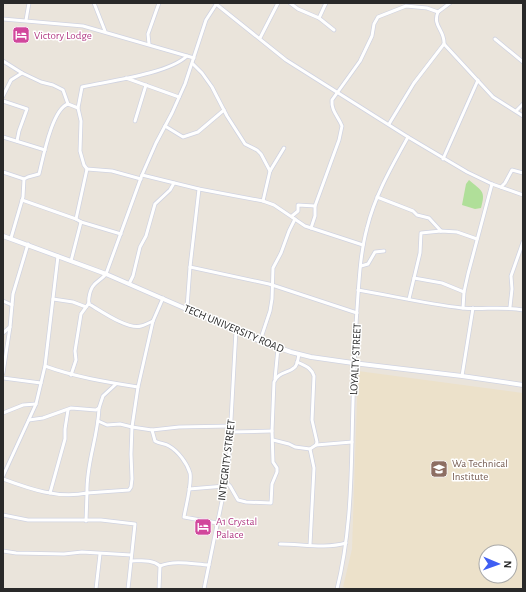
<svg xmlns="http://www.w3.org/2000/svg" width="526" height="592" viewBox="0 0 526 592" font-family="'Alegreya Sans',sans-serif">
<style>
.education{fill:#ece1ca;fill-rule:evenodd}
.green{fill:#b0df99}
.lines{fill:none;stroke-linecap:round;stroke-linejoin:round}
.street-casing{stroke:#d0d3e1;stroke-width:4.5}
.secondary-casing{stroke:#d0d3e1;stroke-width:5.5}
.street{stroke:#fff;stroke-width:3}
.secondary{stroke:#fff;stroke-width:4}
.labels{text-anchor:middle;stroke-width:3;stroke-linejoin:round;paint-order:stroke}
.hotel-label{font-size:11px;fill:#b23c85;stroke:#fff;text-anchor:start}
.street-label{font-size:11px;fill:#292929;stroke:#fff}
.education-label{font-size:11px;fill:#785e54;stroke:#fff;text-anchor:start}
</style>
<rect width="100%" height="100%" fill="#eae4db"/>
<path class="education" d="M358,371L523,393V589H349L343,587L352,549ZM486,552H510V576H486Z"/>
<path class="green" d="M469,180C482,191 486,191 481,208L475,209L462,205L466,184Z"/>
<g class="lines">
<defs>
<g id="street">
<path d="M94,3L105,31"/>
<path d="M290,3L298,9L319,18L334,30"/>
<path d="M216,4L286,60L408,137L467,172L492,184L523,195"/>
<path d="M438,12C432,26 445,30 444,44L493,97L523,116"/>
<path d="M319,18L326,3"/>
<path d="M3,19L83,26L194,58"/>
<path d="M26,20L29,3"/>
<path d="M260,38L278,3"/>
<path d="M495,39L523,62"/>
<path d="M149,44L148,34L159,3"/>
<path d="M3,61L22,73"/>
<path d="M193,64L202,73L212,87L227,116L245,144L257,150L261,154L270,171"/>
<path d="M126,78L179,97"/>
<path d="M3,96L11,80L22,73L41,82L53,85L63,90L68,104L78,108"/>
<path d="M3,101L27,109L19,131L17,141"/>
<path d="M516,111L523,104"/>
<path d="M135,121L146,85"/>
<path d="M389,124L414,83L444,44"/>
<path d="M165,126L183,137L198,132L224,110"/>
<path d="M3,137L45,150"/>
<path d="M443,159L478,80"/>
<path d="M87,169L112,171L141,179"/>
<path d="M3,172L24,179"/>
<path d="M142,175L199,189L263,201L274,205L305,226L363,245"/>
<path d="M501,187L505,183L512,170L523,173"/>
<path d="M377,197L413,211L417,215L429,218L441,231"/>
<path d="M22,200L76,219"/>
<path d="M263,201L270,171L284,148"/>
<path d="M292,216L298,211V205L315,206"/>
<path d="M311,228L315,216V206L339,140L342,126C338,116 331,111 332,100L360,61L372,36L374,24L378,17L406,6L427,8L438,12L450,3"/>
<path d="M121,234L81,222L76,219L87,169L84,165L80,151L81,121L78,108L82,87C109,81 168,74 187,56"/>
<path d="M11,238L23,197L24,179L28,177L39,174C43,158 52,109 68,104"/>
<path d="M71,261L81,222"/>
<path d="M361,266L368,264L375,252L384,251"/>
<path d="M190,267L269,284L357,313"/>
<path d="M414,278L442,283L464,292"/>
<path d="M129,284L133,276L140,247L146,236L155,204L170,190L174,183"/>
<path d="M358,290C393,296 427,304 462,308C482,310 502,306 523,310"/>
<path d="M53,299L73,302L86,307"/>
<path d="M409,299L420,253L421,233L441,231L457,232L477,239"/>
<path d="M3,301L12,305"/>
<path d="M510,307L512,289L511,276L523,242"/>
<path d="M187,308L190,267L199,189"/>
<path d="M463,308L464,292L468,274L492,184"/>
<path d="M153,321C149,323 145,325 141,326C128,330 101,311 89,304C88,299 90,289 94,285C96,282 102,279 106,274L142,175L156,143L172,113L185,84L206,20L217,3"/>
<path d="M3,333L10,327L13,294L28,244"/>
<path d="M260,341L270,311L272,299L273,268L281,253L289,231L295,219"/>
<path d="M297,362C305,366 311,367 314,376L312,420L317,442L316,445"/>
<path d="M45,366C75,377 106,382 138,387"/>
<path d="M3,373L10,327"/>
<path d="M71,375L76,360L75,351L81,314L89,303"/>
<path d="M462,376L473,308"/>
<path d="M3,378L41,383"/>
<path d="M275,379L278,348"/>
<path d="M99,408C98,438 86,463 87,493L129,490L131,487L132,479L131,454L132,427L138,387L153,321L163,298"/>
<path d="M3,413L23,405L36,404"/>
<path d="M29,420L43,418L71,408L96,410L99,408L103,396L116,384"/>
<path d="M98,421L107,425L120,424L132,427L152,430L179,427L231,426"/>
<path d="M152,430L155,441C160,444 165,443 169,446C178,451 187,463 190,473C192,484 186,505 184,517L217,523"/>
<path d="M231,432L272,431"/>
<path d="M273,440L289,444L295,447L310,449L316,445L352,442"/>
<path d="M3,476L36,404L45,366L58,256"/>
<path d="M3,479C30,489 58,499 87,493L86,521"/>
<path d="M226,482L230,486L238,500L246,502L271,503L272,484L277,472V468L273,462L272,431L274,382C279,371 288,374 295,367C298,363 298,358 299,354"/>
<path d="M189,489L225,486"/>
<path d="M50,493L65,439V429L68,410"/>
<path d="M3,515L28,520H101L135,524L128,589"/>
<path d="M280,544C302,544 325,549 346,543"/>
<path d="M310,545L314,468L310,449"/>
<path d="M3,551L16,553L64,554L82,552L131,555"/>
<path d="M131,561C141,561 152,559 160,566"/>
<path d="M160,566C175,560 192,564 209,565"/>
<path d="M96,589L100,554"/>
<path d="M159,589L160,566"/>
<path d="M204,589L225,486L229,456L236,330"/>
<path d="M337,589C349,541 351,492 352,442C353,397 354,353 357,309C359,282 360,254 367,228C375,195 392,166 408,137"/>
</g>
<path id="secondary" d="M3,236L106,274L260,341L291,352L311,357L353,363L462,376L523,385"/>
</defs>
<use href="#street" class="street-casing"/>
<use href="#secondary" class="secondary-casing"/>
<use href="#street" class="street"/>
<use href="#secondary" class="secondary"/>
</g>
<defs>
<symbol id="hotel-square" viewBox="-11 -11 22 22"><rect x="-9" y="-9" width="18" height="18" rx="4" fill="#d1479c" stroke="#fff"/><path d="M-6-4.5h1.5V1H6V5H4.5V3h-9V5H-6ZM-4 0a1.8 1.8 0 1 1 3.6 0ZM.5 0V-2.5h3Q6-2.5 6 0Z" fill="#fff"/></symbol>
<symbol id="school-square" viewBox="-11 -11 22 22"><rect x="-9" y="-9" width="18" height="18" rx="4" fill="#8d6e63" stroke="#fff"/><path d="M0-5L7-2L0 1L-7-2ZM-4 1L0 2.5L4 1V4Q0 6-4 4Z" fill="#fff"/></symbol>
</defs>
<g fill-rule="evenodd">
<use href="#hotel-square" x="11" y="25" width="20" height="20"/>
<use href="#school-square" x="429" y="459" width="20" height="20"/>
<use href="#hotel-square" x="193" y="517" width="20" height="20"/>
</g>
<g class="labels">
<g class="hotel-label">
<text x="34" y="39">Victory Lodge</text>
<text x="216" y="525">A1 Crystal<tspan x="216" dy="13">Palace</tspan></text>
</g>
<g class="street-label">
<text transform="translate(234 328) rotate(23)" y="4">TECH UNIVERSITY ROAD</text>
<text transform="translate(355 359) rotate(-87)" y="4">LOYALTY STREET</text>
<text transform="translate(226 460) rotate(-83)" y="4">INTEGRITY STREET</text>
</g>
<g class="education-label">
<text x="452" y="467">Wa Technical<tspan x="452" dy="13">Institute</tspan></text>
</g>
</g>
<rect width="526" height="592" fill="none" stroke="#292929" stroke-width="8"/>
<g transform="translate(498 564) rotate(92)"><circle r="19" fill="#ffffff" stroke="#a9a9a9"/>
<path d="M0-3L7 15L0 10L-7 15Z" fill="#3f5ef3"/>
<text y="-6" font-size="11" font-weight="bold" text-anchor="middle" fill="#292929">N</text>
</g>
</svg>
